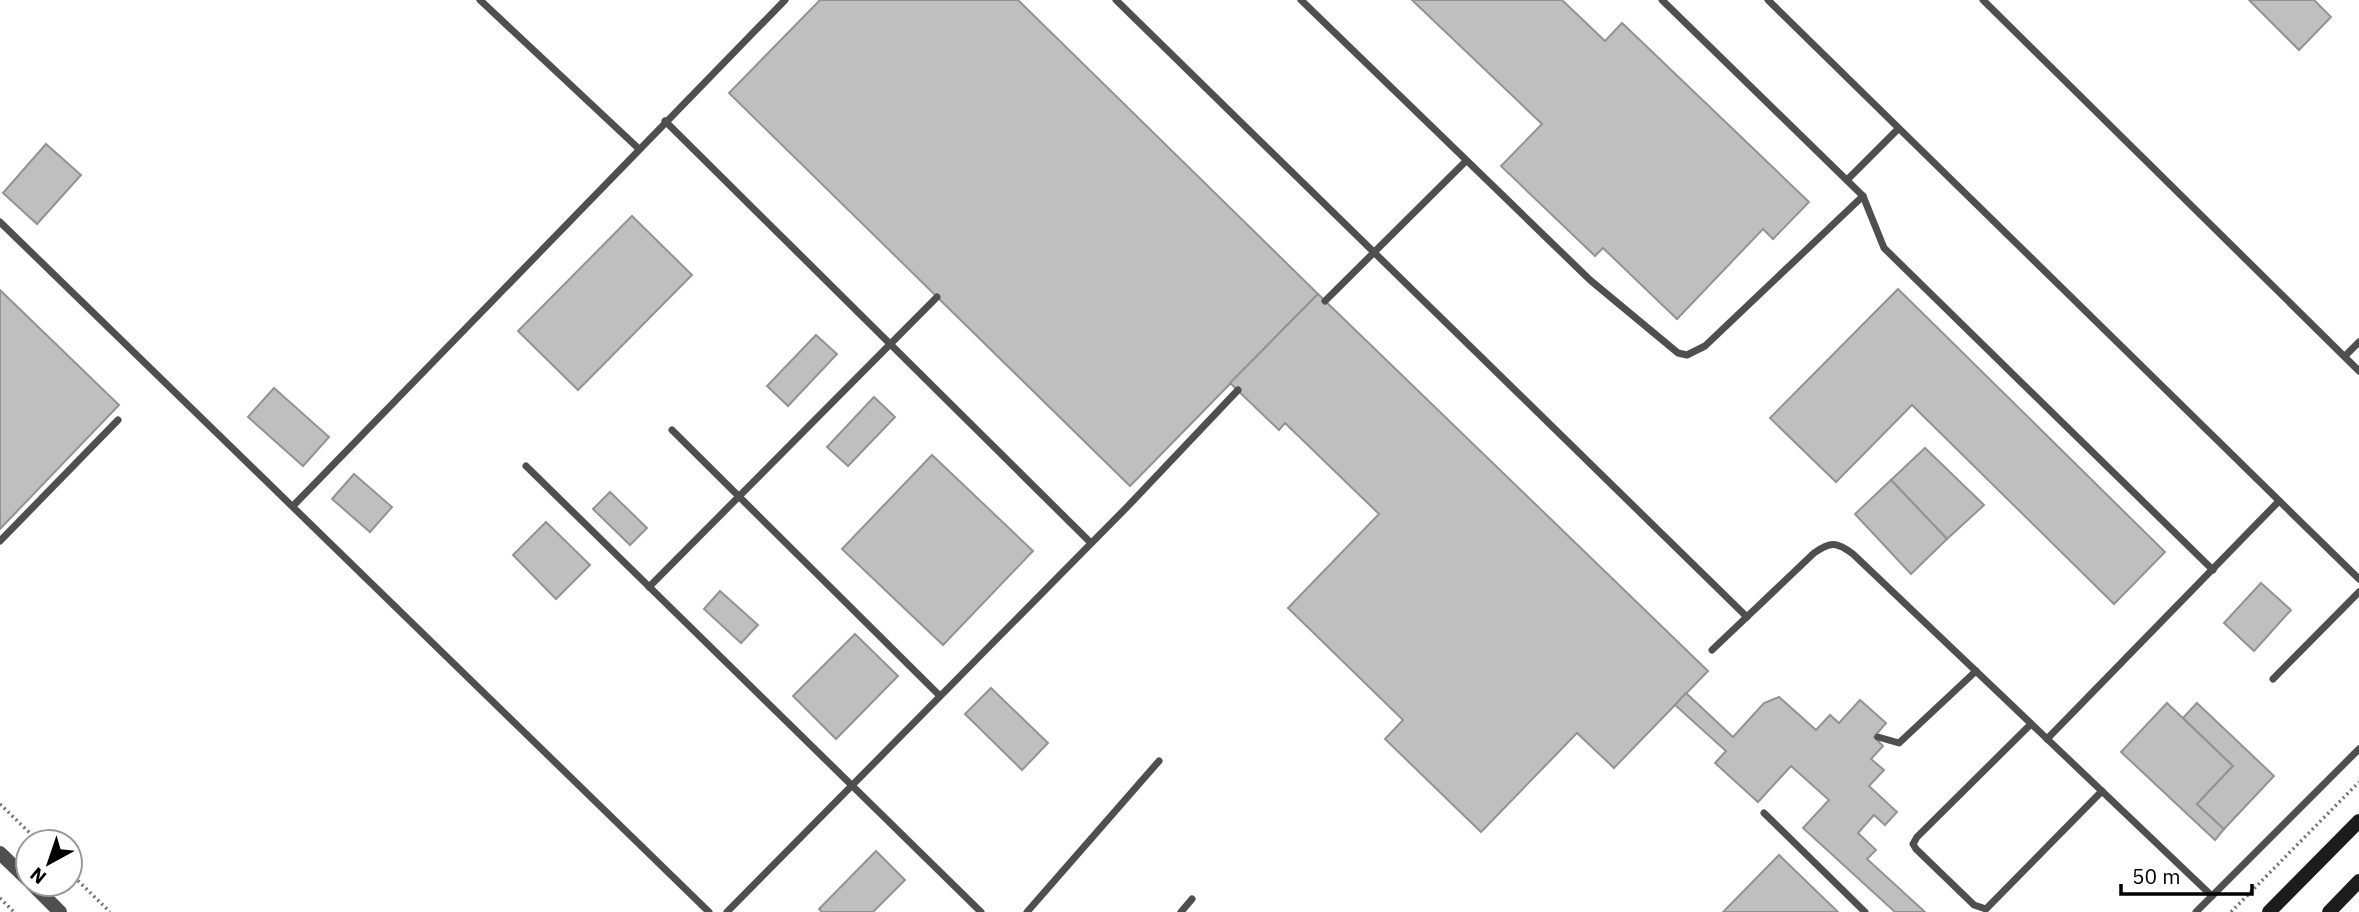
<svg xmlns="http://www.w3.org/2000/svg" width="2359" height="912" viewBox="0 0 2359 912" font-family="'IBM Plex Sans',sans-serif">
<style>
.building{fill:#bfbfbf;stroke:#939393;stroke-width:2}
.lines{fill:none;stroke-linecap:round;stroke-linejoin:round}
.path{stroke:#717171;stroke-width:3.5;stroke-dasharray:2 3.5;stroke-linecap:butt}
.lane{stroke:#4f4f4f;stroke-width:7}
.street{stroke:#4f4f4f;stroke-width:14}
.secondary{stroke:#1c1c1c;stroke-width:14}
</style>
<rect width="100%" height="100%" fill="#fff"/>
<g class="building">
<path d="M820,0H1018L1318,294L1130,486L729,93Z"/>
<path d="M1412,0H1562L1605,41L1622,23L1809,202L1773,239L1763,229L1677,319L1603,248L1595,256L1501,166L1542,124Z"/>
<path d="M2249,0H2314L2331,17L2299,50Z"/>
<path d="M46,144L81,175L37,224L3,193Z"/>
<path d="M632,216L692,275L578,390L518,331Z"/>
<path d="M1898,289L2165,552L2114,604L1912,405L1836,482L1770,418Z"/>
<path d="M0,290L119,405L0,529Z"/>
<path d="M1318,294L1708,671L1614,768L1577,733L1481,832L1385,739L1403,720L1288,608L1379,514L1285,423L1279,430L1230,383Z"/>
<path d="M816,335L837,354L788,406L767,386Z"/>
<path d="M274,388L329,437L303,466L248,417Z"/>
<path d="M874,397L895,417L848,466L827,447Z"/>
<path d="M1925,448L1984,505L1947,539L1891,480Z"/>
<path d="M932,455L1033,551L943,645L842,549Z"/>
<path d="M354,474L392,507L370,532L332,499Z"/>
<path d="M1891,480L1947,539L1911,574L1855,514Z"/>
<path d="M610,492L647,528L630,545L593,509Z"/>
<path d="M546,522L590,565L556,599L513,555Z"/>
<path d="M2261,583L2291,610L2254,651L2224,623Z"/>
<path d="M720,591L758,625L741,643L704,609Z"/>
<path d="M855,634L898,676L836,739L793,696Z"/>
<path d="M991,688L1048,743L1022,770L965,714Z"/>
<path d="M1686,693L1733,737L1764,703L1779,697L1816,730L1830,715L1839,723L1860,700L1886,723L1874,737L1883,746L1871,759L1884,770L1869,786L1897,812L1885,825L1874,815L1858,833L1876,850L1867,859L1925,912H1895L1803,828L1829,800L1791,766L1758,802L1715,763L1726,751L1675,705Z"/>
<path d="M2167,703L2233,766L2197,804L2224,829L2215,840L2121,752Z"/>
<path d="M2197,703L2274,776L2224,829L2197,804L2233,766L2183,718Z"/>
<path d="M876,851L905,880L873,912H822L819,909Z"/>
<path d="M1779,855L1838,912H1723Z"/>
</g>
<g class="lines">
<g class="path">
<path d="M0,804L39,842"/>
<path d="M70,873L110,912"/>
<path d="M0,898L14,912"/>
<path d="M2231,912L2359,782"/>
</g>
<g class="lane">
<path d="M480,0L638,148"/>
<path d="M1116,0L1747,617"/>
<path d="M1301,0L1590,280L1678,353L1687,355L1705,346L1863,196"/>
<path d="M1662,0L1863,196L1884,248L2213,570"/>
<path d="M1768,0L2359,579"/>
<path d="M1983,0L2359,371"/>
<path d="M665,121L1091,543"/>
<path d="M1847,180L1897,130"/>
<path d="M0,222L709,912"/>
<path d="M1325,301L1465,162"/>
<path d="M2345,356L2359,342"/>
<path d="M672,430L939,695"/>
<path d="M526,466L981,912"/>
<path d="M293,506L785,0"/>
<path d="M0,541L118,420"/>
<path d="M649,587L937,297"/>
<path d="M1712,650L1814,553C1831,541 1837,542 1853,554L2212,896"/>
<path d="M2273,679L2359,592"/>
<path d="M2031,724L1917,837L1913,844L1916,849L1974,905L1986,909L2102,791"/>
<path d="M1878,737L1899,743L1976,671"/>
<path d="M2047,739L2279,501"/>
<path d="M1764,813L1865,912"/>
<path d="M727,912L1129,505L1238,390"/>
<path d="M1027,912L1159,761"/>
<path d="M1181,912L1192,899"/>
<path d="M2196,912L2359,749"/>
</g>
<g class="street">
<path d="M0,853L28,880"/>
<path d="M32,884L60,912"/>
</g>
<g class="secondary">
<path d="M2269,912L2359,821"/>
<path d="M2329,912L2359,881"/>
</g>
</g>
<g transform="translate(49 863) rotate(220)"><circle r="33" fill="#ffffff" stroke="#999999" stroke-width="2"/>
<path d="M0-5L12 26L0 18L-12 26Z" fill="#000000"/>
<text y="-10" font-size="19" font-weight="bold" text-anchor="middle" fill="#000000">N</text>
</g>
<path d="M2121 884v10h131v-10" fill="none" stroke="#000000" stroke-width="3.5"/>
<text x="2132" y="884" font-size="21" fill="#000000" stroke="#ffffff" stroke-width="5" paint-order="stroke">50 m</text>
</svg>
